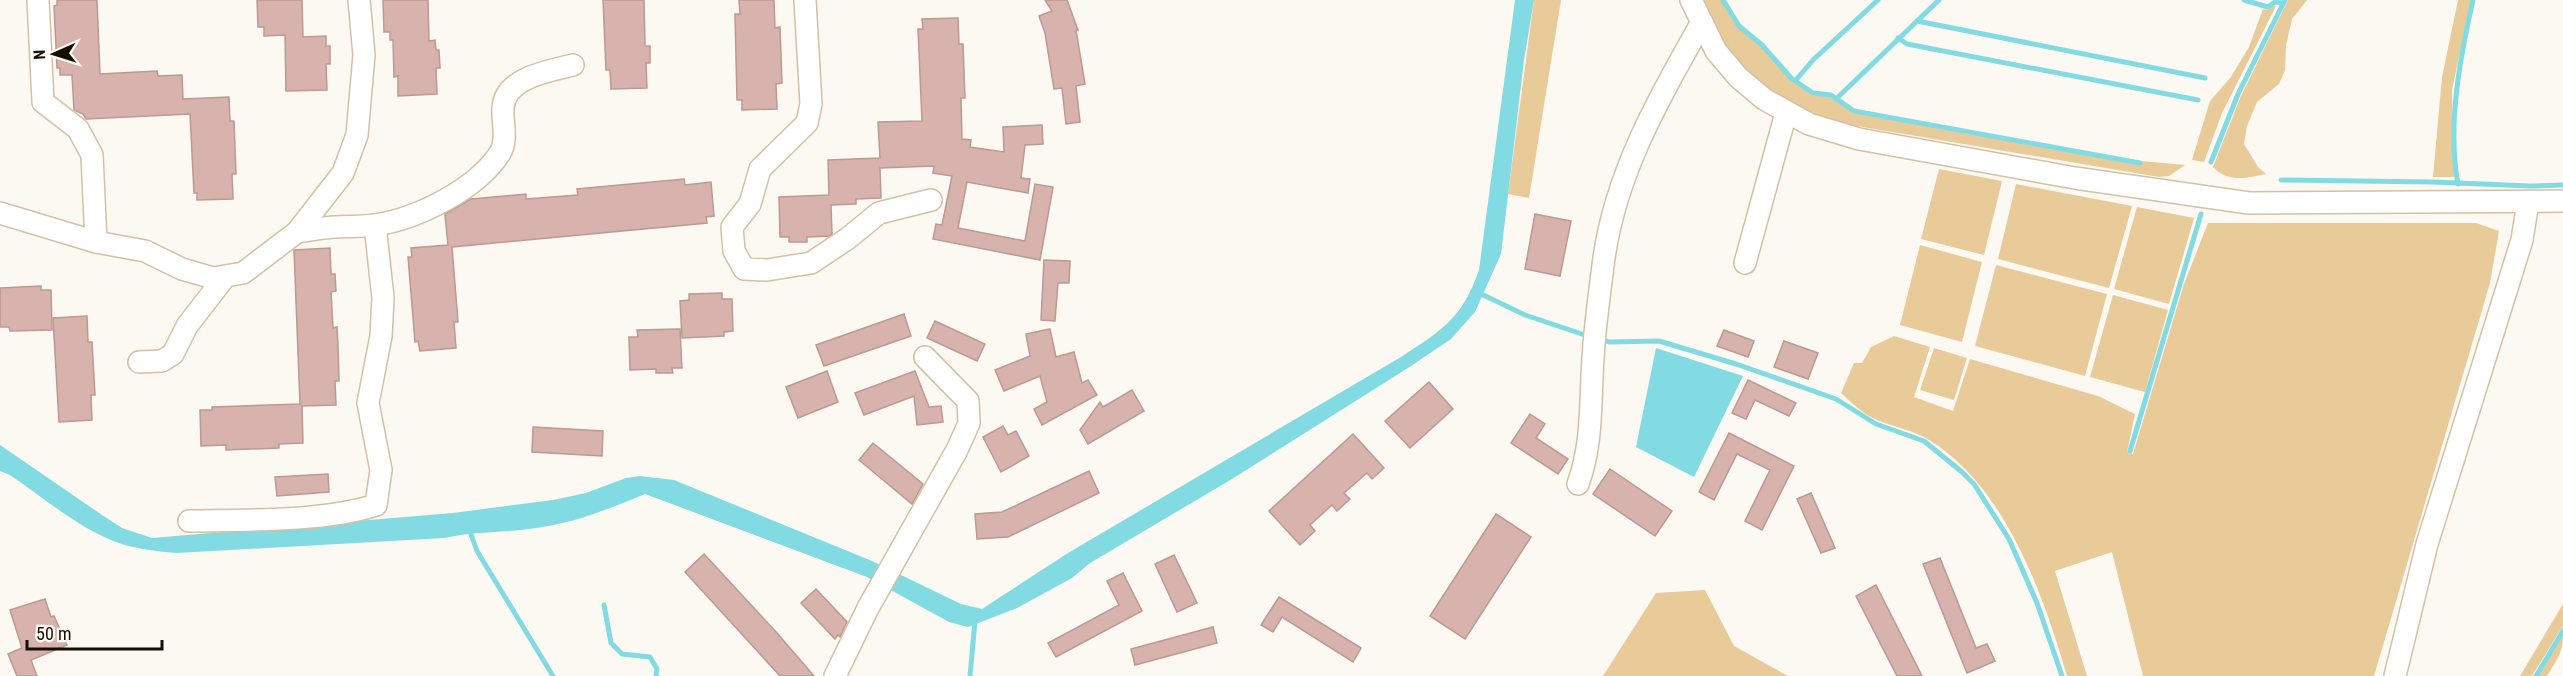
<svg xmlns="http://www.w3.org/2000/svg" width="2563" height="676" viewBox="0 0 2563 676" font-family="'Roboto Condensed',sans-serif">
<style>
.green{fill:#e9cb9a}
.water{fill:#82dbe2}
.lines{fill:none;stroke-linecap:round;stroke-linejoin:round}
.stream{stroke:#82dbe2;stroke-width:5}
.building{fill:#d8b2ac;stroke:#bd9992;stroke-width:1.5}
.minor-casing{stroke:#d4c1a4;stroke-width:24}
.minor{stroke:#fff;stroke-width:21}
</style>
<rect width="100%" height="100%" fill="#fcf8f2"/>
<g class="green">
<path d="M1534,0H1561L1529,198L1508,194Z"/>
<path d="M1702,0H1721L1738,27L1762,47L1791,80L1812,95L1830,97L1853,112L2140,165L2141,161L2185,165L2169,176L2159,177L1845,124L1808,114L1782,101L1740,64L1726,46Z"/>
<path d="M2288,0H2307L2292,19L2286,45L2285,70L2279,84L2257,102L2247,126L2244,144L2258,167L2266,174C2246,178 2228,183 2213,167L2241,96Z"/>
<path d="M2458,0H2471L2452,90L2454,177H2433L2442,77Z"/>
<path d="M2274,5L2276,6L2222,113L2204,162L2192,160L2210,101L2231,77L2249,47L2263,9L2267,10Z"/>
<path d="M1939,169L2002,181L1984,255L1921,239Z"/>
<path d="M2016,184L2132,206L2109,288L1998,259Z"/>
<path d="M2137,207L2194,218L2169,304L2114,289Z"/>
<path d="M2208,223H2476L2499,231L2490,283L2374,676H2143L2112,552L2055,571L2087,676H2067C2043,594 2005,486 1929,440C1913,430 1894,427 1877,420C1863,414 1852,403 1841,393L1854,363H1862L1871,347L1894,336L1930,347L1914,397L1953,411L1970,359L2098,396L2135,414L2127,452L2133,454L2184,284Z"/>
<path d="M1920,245L1982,262L1962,342L1900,325Z"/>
<path d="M1996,265L2107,294L2085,376L1975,346Z"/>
<path d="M2113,295L2168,310L2145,392L2090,377Z"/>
<path d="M1934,348L1967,358L1954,400L1920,390Z"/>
<path d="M1705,590L1734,646L1788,676H1603L1656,593Z"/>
<path d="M2563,604V626L2532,676H2520Z"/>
<path d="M2563,635C2563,653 2556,661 2547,676H2538Z"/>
</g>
<g class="water">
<path d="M1515,0H1534L1524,60L1501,254L1475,312L1451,339L1411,366L1232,479L1090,563L1072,578L1017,608L968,627L949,622L867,577L645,494C609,509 574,523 536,528C505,533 474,531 444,538L176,553C156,551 135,549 116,542C77,527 44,498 10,475L0,471V445L102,515L122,528L152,538L453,513L553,500L586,493L626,478L640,476L674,480L872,561L961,604L982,609L1068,553L1401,357C1442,330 1462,319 1479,270Z"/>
<path d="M1656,348L1743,376L1694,477L1636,447Z"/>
</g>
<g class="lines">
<g class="stream">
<path d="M1723,0L1739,26L1762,45L1792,79L1813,93L1831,95L1854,111L2140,163"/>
<path d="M2244,0L2268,7L2275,2L2283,3"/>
<path d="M1917,21L2205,78"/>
<path d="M1898,38L1907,44L2198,100"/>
<path d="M1796,80L1813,60L1878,0"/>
<path d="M1836,99L1939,0"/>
<path d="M2211,162L2238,94L2285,0"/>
<path d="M2281,180L2432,182L2530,186L2563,185"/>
<path d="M2458,184C2447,125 2460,58 2473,0"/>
<path d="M1477,292L1525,315L1591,337"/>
<path d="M1600,339L1609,342L1659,341L1736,364L1836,399L1876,424L1924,441L1962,472L1974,484L2009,539L2037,603L2062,676"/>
<path d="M2130,451L2201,214"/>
<path d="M468,526L477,551L553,676"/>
<path d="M604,605L611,643L622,654L650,657L657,669L656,676"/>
<path d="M970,676L975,621"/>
<path d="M2536,676L2563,631"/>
</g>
</g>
<g class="building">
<path d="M57,0H97L100,74L157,71L158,76L182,75L183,99L229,97L230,121H234L236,174H232L233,199L197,200V193H194L190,114L86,119L83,114L74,110L72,75H60V68H57L54,6L57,5Z"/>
<path d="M257,0H302L303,37L326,36V46H330V64H326L327,90L286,91L285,35L264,36V27H258Z"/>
<path d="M383,0H428L429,41L435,40L436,50H439L440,68H436L437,94L398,96V76L394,77L393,40H390V32H384Z"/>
<path d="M603,0H644L645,46H650V63H646L647,88L611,89L610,70H606Z"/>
<path d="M739,0H774L775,28L780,27L782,83L776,84L777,109L742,110V100H737L735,14H740Z"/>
<path d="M1045,0H1067L1078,30H1076L1085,84L1076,86L1080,122L1066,124L1062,88L1054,89L1045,33L1039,16L1052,11Z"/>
<path d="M958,18L959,44H963L965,98H961L962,139L971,140L970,147L1004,152L1003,127L1042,125L1043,144L1025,145L1021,178L1030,179L1028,193L967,182L958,228L1025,241L1035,184L1053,187L1040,260L933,239L936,224L942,225L952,176L933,173L934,166L880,168L881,198L856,199V204L831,205L832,234L829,236L807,237V242H789V237H780L779,197L829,195L828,160L880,158L878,122L922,121L918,29H923L922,19Z"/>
<path d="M684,179L685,185L711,182L714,216L706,217L707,223L452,247L458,322H454L456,348L420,351L418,341L415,342L408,257H412L411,248L448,245L445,214L471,199L526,194V199L578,195L577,189Z"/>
<path d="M1535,214L1571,221L1560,276L1525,269Z"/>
<path d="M330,248L331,274H335L336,291L331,292L333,328L337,327L338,345L339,381H335L336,405L302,406L303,443L279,444V448L226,450V445L201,446L200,410H212V407L300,404L294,250Z"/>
<path d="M1044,260L1070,261L1069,283H1058L1055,321L1041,320Z"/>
<path d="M41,286V290H51L52,330L10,331L9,327H0V288Z"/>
<path d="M722,293V299H732L733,331L724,332V336L682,338L680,301L689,300V294Z"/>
<path d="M904,314L911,336L824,366L816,345Z"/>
<path d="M87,316L88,342H92L95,395H91L92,420L59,422L53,318Z"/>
<path d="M935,321L985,344L977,361L927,338Z"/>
<path d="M680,329L682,368H672L673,373H656V369L630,370L629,337H638L637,330Z"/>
<path d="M1050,329L1056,357L1074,352L1082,383L1088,380L1097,395L1042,425L1034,409L1047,402L1040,376L1004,391L995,370L1030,356L1026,334Z"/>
<path d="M1724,330L1754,341L1748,357L1717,346Z"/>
<path d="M1784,341L1818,353L1808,379L1774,367Z"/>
<path d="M827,371L838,402L798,418L786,387Z"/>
<path d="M915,371L929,407L941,406L943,422L917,425L914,396L864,415L855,393Z"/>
<path d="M1748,380L1796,403L1789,416L1755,400L1746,419L1732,413Z"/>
<path d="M1429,382L1453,409L1410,448L1385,421Z"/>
<path d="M1132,390L1144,411L1088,444L1080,430L1100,402L1103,407Z"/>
<path d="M1530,414L1545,424L1536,438L1568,459L1558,474L1511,443Z"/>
<path d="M1003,426L1008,435L1016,431L1029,456L1001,472L983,437Z"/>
<path d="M533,427L603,431L602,456L532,452Z"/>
<path d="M1729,433L1794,466L1762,530L1745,521L1770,470L1737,454L1714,500L1699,492Z"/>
<path d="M1353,434L1384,468L1372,479L1367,473L1344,493L1350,499L1337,511L1332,505L1310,525L1315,531L1300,545L1269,511Z"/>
<path d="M873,443L923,484L912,504L859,460Z"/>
<path d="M1610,469L1672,511L1655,536L1593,494Z"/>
<path d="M1089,471L1099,493L1008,537L977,539L975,514L1002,512Z"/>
<path d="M328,474L329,492L277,496L275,477Z"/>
<path d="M1811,493L1835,548L1821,553L1797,499Z"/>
<path d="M1496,514L1531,537L1465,639L1430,616Z"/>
<path d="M704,554L777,633L814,676H780L685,572Z"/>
<path d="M1174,555L1197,603L1177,612L1155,564Z"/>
<path d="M1940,558L1976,648L1987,644L1995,661L1967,673L1923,564Z"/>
<path d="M1123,573L1142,611L1056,657L1048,643L1119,605L1107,581Z"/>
<path d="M1876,585L1922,676H1897L1856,596Z"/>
<path d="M816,589L847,622L840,637L838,635L835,639L801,603Z"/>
<path d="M1279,597L1361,648L1353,662L1282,617L1273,632L1261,625Z"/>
<path d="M45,599L51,617L54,616L67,645L31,660L37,676H17L8,654L22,648L10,610Z"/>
<path d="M1213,627L1217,643L1135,665L1131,649Z"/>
</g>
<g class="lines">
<defs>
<g id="minor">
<path d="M38,0L43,102L78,129L92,155L96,242"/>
<path d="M805,0L811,104L807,123L760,169L750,204L732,227L734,251L744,269L767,270L811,263L847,239L879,213L931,200"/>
<path d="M1691,0L1716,51L1738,77L1764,99L1809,124L1859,139L2075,178L2249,203L2563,201"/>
<path d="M0,213L96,242L145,251L182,269L213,278L243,273L297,232L343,173L357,135L364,55L359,0"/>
<path d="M297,232C309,230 322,228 334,227C347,226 362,227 375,225C417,219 477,189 500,153C508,140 502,122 503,108C505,77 550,71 573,65"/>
<path d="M1745,263L1786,113"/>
<path d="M139,362L162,361L173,354L187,326L224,278"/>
<path d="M1578,484C1593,443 1590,401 1593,358C1595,324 1600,290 1604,258C1616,172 1660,96 1702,22"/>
<path d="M189,521C245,520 323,522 376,505L381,470L368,403L381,336L383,298L375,225"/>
<path d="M835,676L868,608L957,450L969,423L968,401L925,357"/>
<path d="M2395,676L2427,544L2522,240L2528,202"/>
</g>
</defs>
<use href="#minor" class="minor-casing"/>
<use href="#minor" class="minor"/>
</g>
<g transform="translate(54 54) rotate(267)" stroke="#fcf8f2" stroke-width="4.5" paint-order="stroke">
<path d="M0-4.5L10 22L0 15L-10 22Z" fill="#150e05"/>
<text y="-9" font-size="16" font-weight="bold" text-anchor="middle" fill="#150e05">N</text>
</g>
<path d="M27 640v9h135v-9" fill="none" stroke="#150e05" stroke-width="3"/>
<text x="36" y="640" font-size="18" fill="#150e05" stroke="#fcf8f2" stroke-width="4.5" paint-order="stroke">50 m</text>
</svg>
